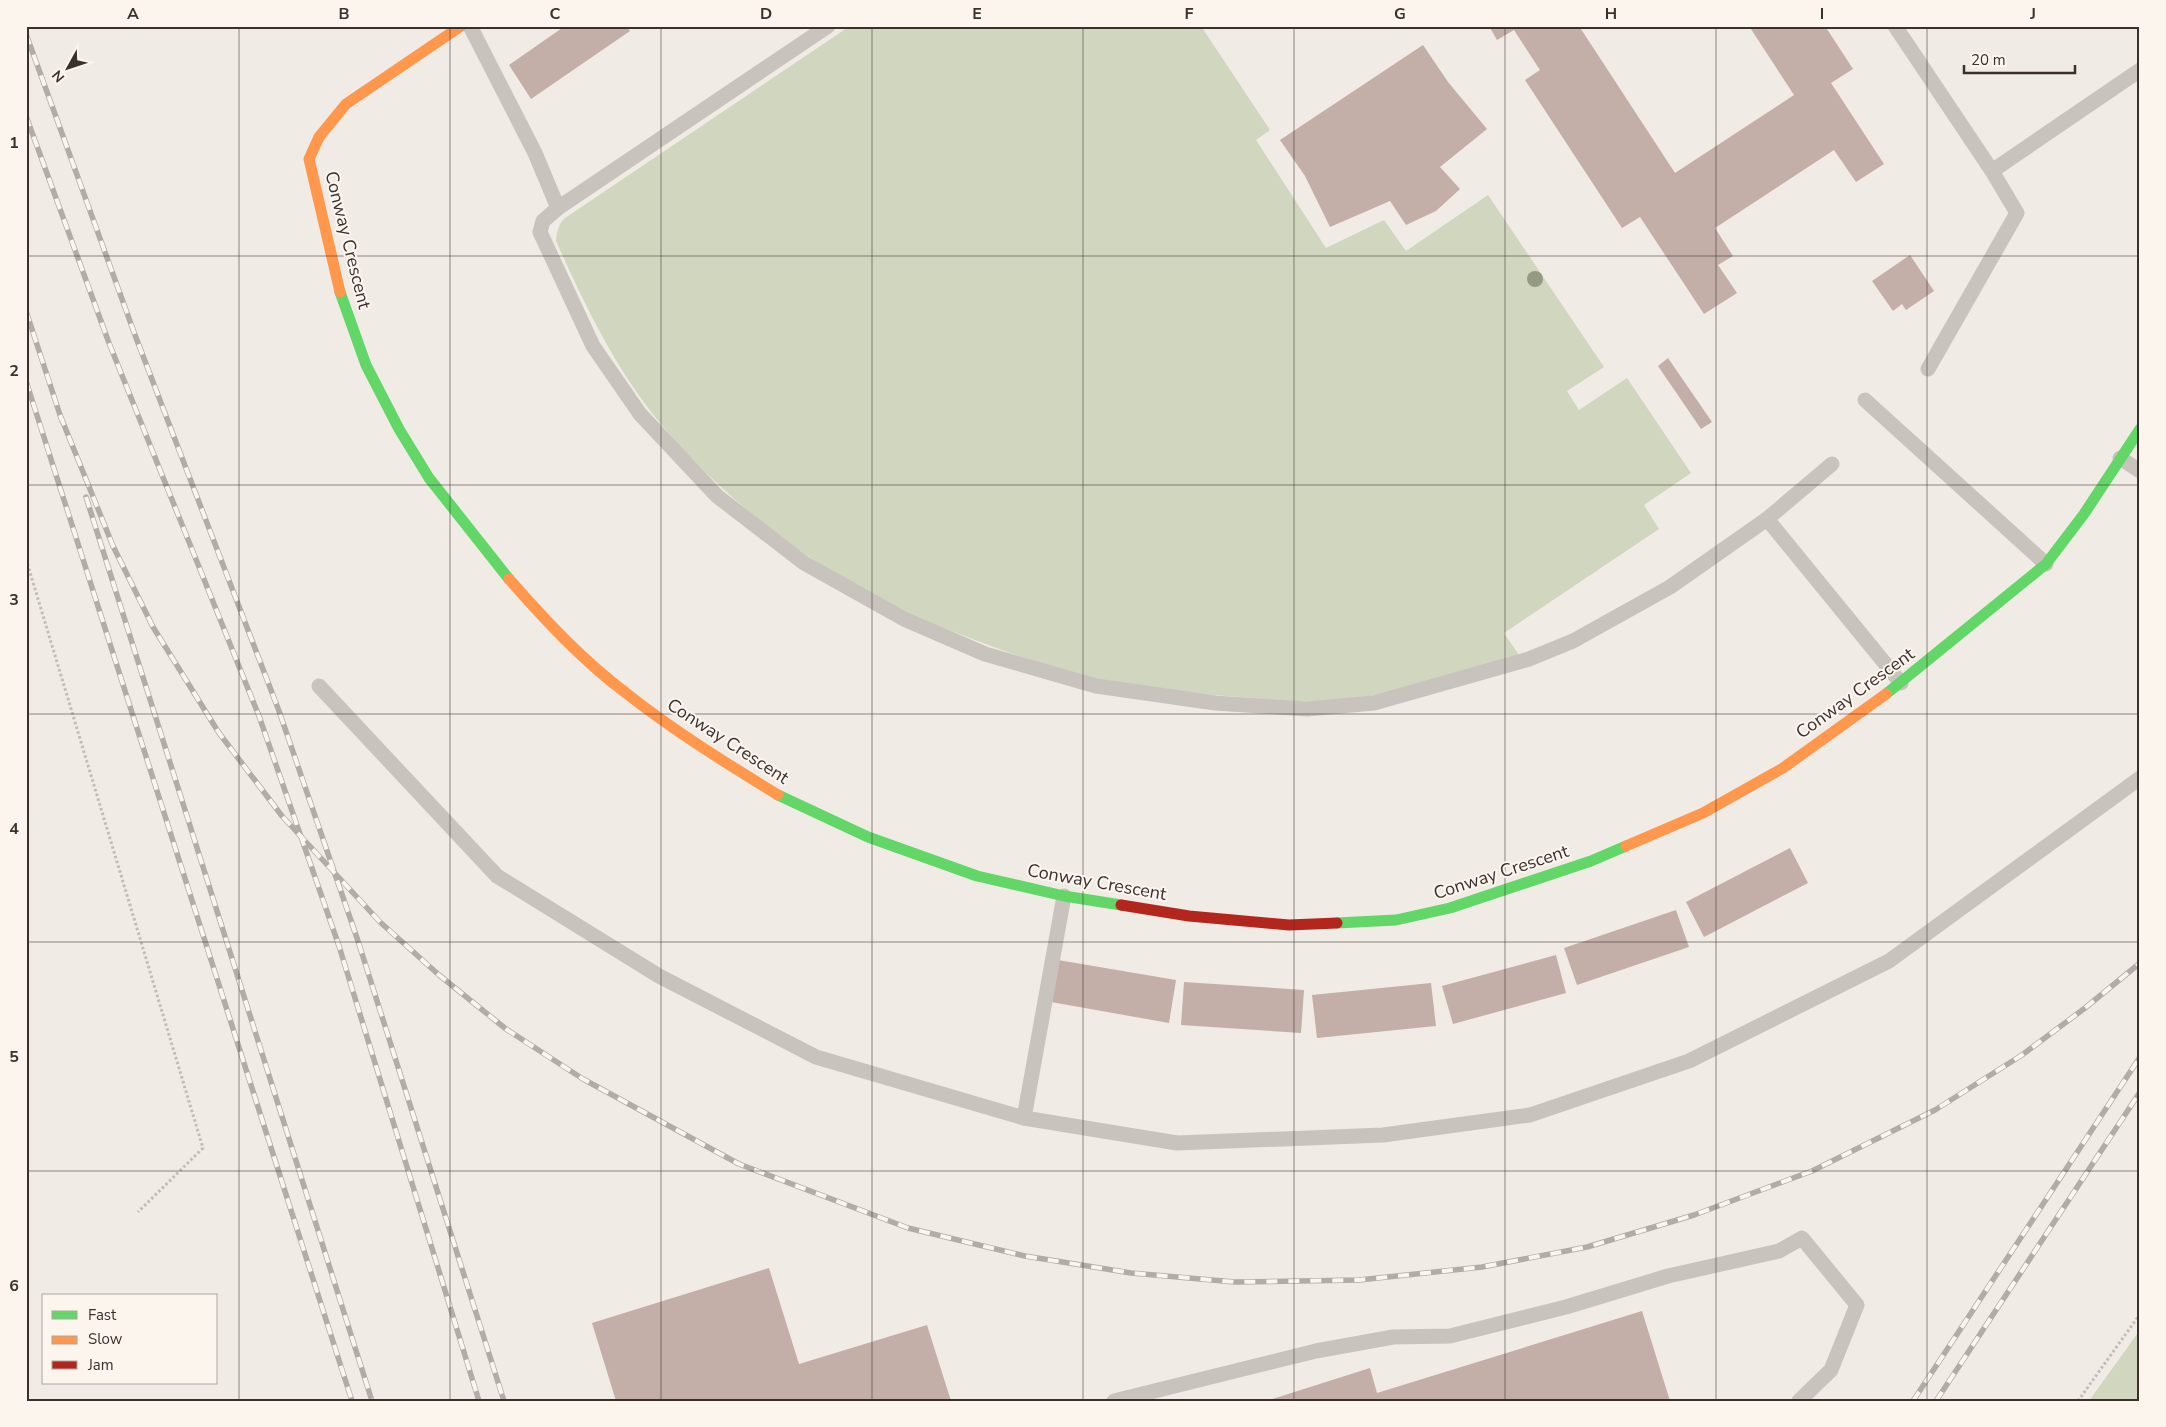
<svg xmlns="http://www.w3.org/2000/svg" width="2166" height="1427" viewBox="0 0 2166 1427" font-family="'Nunito Sans',sans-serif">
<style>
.green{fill:#d1d6bf}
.building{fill:#c3afa7}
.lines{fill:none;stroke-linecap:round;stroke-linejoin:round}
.path{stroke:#c2bbb6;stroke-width:3;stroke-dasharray:2.5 2.5;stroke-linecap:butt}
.lane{stroke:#c9c3be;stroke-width:15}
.fast{stroke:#63d668;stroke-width:11}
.slow{stroke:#ff974d;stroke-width:11}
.jam{stroke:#b3261e;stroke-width:11}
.rail-casing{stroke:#b1aca8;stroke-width:5.5}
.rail{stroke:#fbf5ee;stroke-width:4;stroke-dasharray:11;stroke-linecap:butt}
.tree{fill:#959b80}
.grid{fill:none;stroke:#3b302b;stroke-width:1;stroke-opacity:0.55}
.labels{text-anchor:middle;stroke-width:4;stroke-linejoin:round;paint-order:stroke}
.street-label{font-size:18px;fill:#3b302b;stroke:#fbf5ee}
.neatline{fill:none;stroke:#3b302b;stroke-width:2}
.grid-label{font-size:16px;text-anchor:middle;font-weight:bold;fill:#3b302b}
</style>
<rect width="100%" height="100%" fill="#f0ebe5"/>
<g class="green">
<path d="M850,26H1201L1270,130L1256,140L1326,248L1384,220L1406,251L1488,195L1604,367L1567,391L1579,410L1627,378L1691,473L1644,505L1659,529L1504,633L1519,655C1458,673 1397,696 1333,701C1303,703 1271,699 1241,697C1183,693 1124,687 1069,672C1052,668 1036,661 1019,656C965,637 909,616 859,588C784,545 705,481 652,413C611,360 583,301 556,241C557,231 558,225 565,218Z"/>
<path d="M2140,1330V1401H2089Z"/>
</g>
<g class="building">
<path d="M565,26H626L630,31L531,99L509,65Z"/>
<path d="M1489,26H1579L1675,173L1794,95L1749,26H1825L1853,69L1831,83L1884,164L1856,182L1834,150L1715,228L1733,256L1718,265L1737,293L1704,314L1640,217L1622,228L1525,80L1540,70L1514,30L1497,40Z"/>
<path d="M1423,45L1448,82L1487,129L1440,167L1460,189L1436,211L1406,225L1390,201L1330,227L1305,176L1280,140Z"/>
<path d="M1910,255L1934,291L1906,310L1902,304L1893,311L1872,281Z"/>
<path d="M1668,358L1712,422L1701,429L1658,366Z"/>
<path d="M1790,848L1808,883L1704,937L1686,902Z"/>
<path d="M1676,910L1689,947L1577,985L1564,948Z"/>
<path d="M1556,955L1566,993L1453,1024L1442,986Z"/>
<path d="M1058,960L1176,980L1169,1023L1051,1002Z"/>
<path d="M1184,982L1304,990L1301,1033L1181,1025Z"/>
<path d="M1431,983L1436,1026L1317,1038L1312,995Z"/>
<path d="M769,1268L799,1364L927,1325L951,1401H616L592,1323Z"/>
<path d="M1642,1311L1670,1401H1266L1370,1368L1377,1393Z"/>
</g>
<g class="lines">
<g class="path">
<path d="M26,559L203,1148L138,1212"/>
<path d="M2078,1401L2140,1314"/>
</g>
<g class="lane">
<path d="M470,26L535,153L558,208"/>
<path d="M828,26L558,208L543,221L540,232L593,346L640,414L717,496L804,563L904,619L985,654L1096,686L1215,703L1307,709L1374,703L1529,659L1573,641L1670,587L1767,519L1832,464"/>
<path d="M1895,26L1992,171L2017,213L1928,369"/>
<path d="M1992,171L2140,70"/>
<path d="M1865,400L2046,564"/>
<path d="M2120,458L2140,471"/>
<path d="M1767,519L1901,683"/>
<path d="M319,686L497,876L659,976L816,1057L1024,1118L1177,1143L1383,1135L1530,1115L1689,1061L1889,961L2140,778"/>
<path d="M1024,1118L1064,896"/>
<path d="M1114,1401L1316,1351L1393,1337L1450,1336L1566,1307L1668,1276L1779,1251L1802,1238L1857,1305L1831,1370L1799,1401"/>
</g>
<g class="fast">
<path d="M340,292L366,365L399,429L429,478L509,579"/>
<path d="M1886,694L2046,564L2084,514L2140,429"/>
<path d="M778,795L868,837L977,876L1064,896L1121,905"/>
<path d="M1337,923L1396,920L1450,908L1591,861L1626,846"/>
</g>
<g class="slow">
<path d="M340,292L309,159L319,137L346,104L461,26"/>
<path d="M509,579C545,620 582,660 626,693C674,731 726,763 778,795"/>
<path d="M1626,846L1703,813L1783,768L1886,694"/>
</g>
<path class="jam" d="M1121,905L1189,916L1289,925L1337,923"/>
<defs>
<g id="rail">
<path d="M26,34L135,335L279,711L358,941L504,1401"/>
<path d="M26,116L109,343L259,716L339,946L479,1401"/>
<path d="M26,311L62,421"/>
<path d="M26,381L352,1401"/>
<path d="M60,415L113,546L153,627L219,733L282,816L380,922L439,975L506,1029L583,1079L739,1164L908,1228L1025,1256L1131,1273L1235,1282L1359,1280L1482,1267L1587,1247L1694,1215L1812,1171L1935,1110L2022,1055L2085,1008L2140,963"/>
<path d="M86,497L372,1401"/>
<path d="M1913,1401L2140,1057"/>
<path d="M1936,1401L2140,1092"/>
</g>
</defs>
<use href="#rail" class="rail-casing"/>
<use href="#rail" class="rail"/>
</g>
<circle class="tree" cx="1535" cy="279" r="8"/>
<path class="grid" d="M239,26V1401M450,26V1401M661,26V1401M872,26V1401M1083,26V1401M1294,26V1401M1505,26V1401M1716,26V1401M1927,26V1401M26,256H2140M26,485H2140M26,714H2140M26,942H2140M26,1171H2140"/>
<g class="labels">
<g class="street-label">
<text transform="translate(348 240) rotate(76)" y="6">Conway Crescent</text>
<text transform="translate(1855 693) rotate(-36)" y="6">Conway Crescent</text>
<text transform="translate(728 741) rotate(33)" y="6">Conway Crescent</text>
<text transform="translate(1501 872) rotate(-18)" y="6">Conway Crescent</text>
<text transform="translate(1097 882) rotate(10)" y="6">Conway Crescent</text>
</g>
</g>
<rect width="2166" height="1427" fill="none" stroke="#fbf5ee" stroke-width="55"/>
<rect x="42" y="1294" width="175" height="90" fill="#fbf5ee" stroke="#aea6a0"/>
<rect x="52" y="1311" width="25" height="8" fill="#63d668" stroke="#aea6a0"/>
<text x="88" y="1320" font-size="15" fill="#3b302b">Fast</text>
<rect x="52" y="1336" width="25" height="8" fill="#ff974d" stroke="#aea6a0"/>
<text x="88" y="1344" font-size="15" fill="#3b302b">Slow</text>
<rect x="52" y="1361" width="25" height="8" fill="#b3261e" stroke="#aea6a0"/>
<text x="88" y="1370" font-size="15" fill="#3b302b">Jam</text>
<g transform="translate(68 68) rotate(230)" stroke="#fbf5ee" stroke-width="4" paint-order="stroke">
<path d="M0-4L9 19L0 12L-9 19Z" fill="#3b302b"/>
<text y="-8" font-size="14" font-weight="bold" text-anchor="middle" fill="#3b302b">N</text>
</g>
<path d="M1964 65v8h111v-8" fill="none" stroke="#3b302b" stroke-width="2.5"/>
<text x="1971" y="65" font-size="15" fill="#3b302b" stroke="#fbf5ee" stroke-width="4" paint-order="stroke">20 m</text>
<rect x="28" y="28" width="2110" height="1372" class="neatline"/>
<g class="grid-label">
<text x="133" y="19">A</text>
<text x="344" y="19">B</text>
<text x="555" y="19">C</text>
<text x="766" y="19">D</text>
<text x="977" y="19">E</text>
<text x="1189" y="19">F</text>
<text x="1400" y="19">G</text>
<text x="1611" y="19">H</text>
<text x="1822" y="19">I</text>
<text x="2033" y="19">J</text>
<text x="14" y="148">1</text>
<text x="14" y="376">2</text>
<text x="14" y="605">3</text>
<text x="14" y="834">4</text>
<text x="14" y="1062">5</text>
<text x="14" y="1291">6</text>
</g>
</svg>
